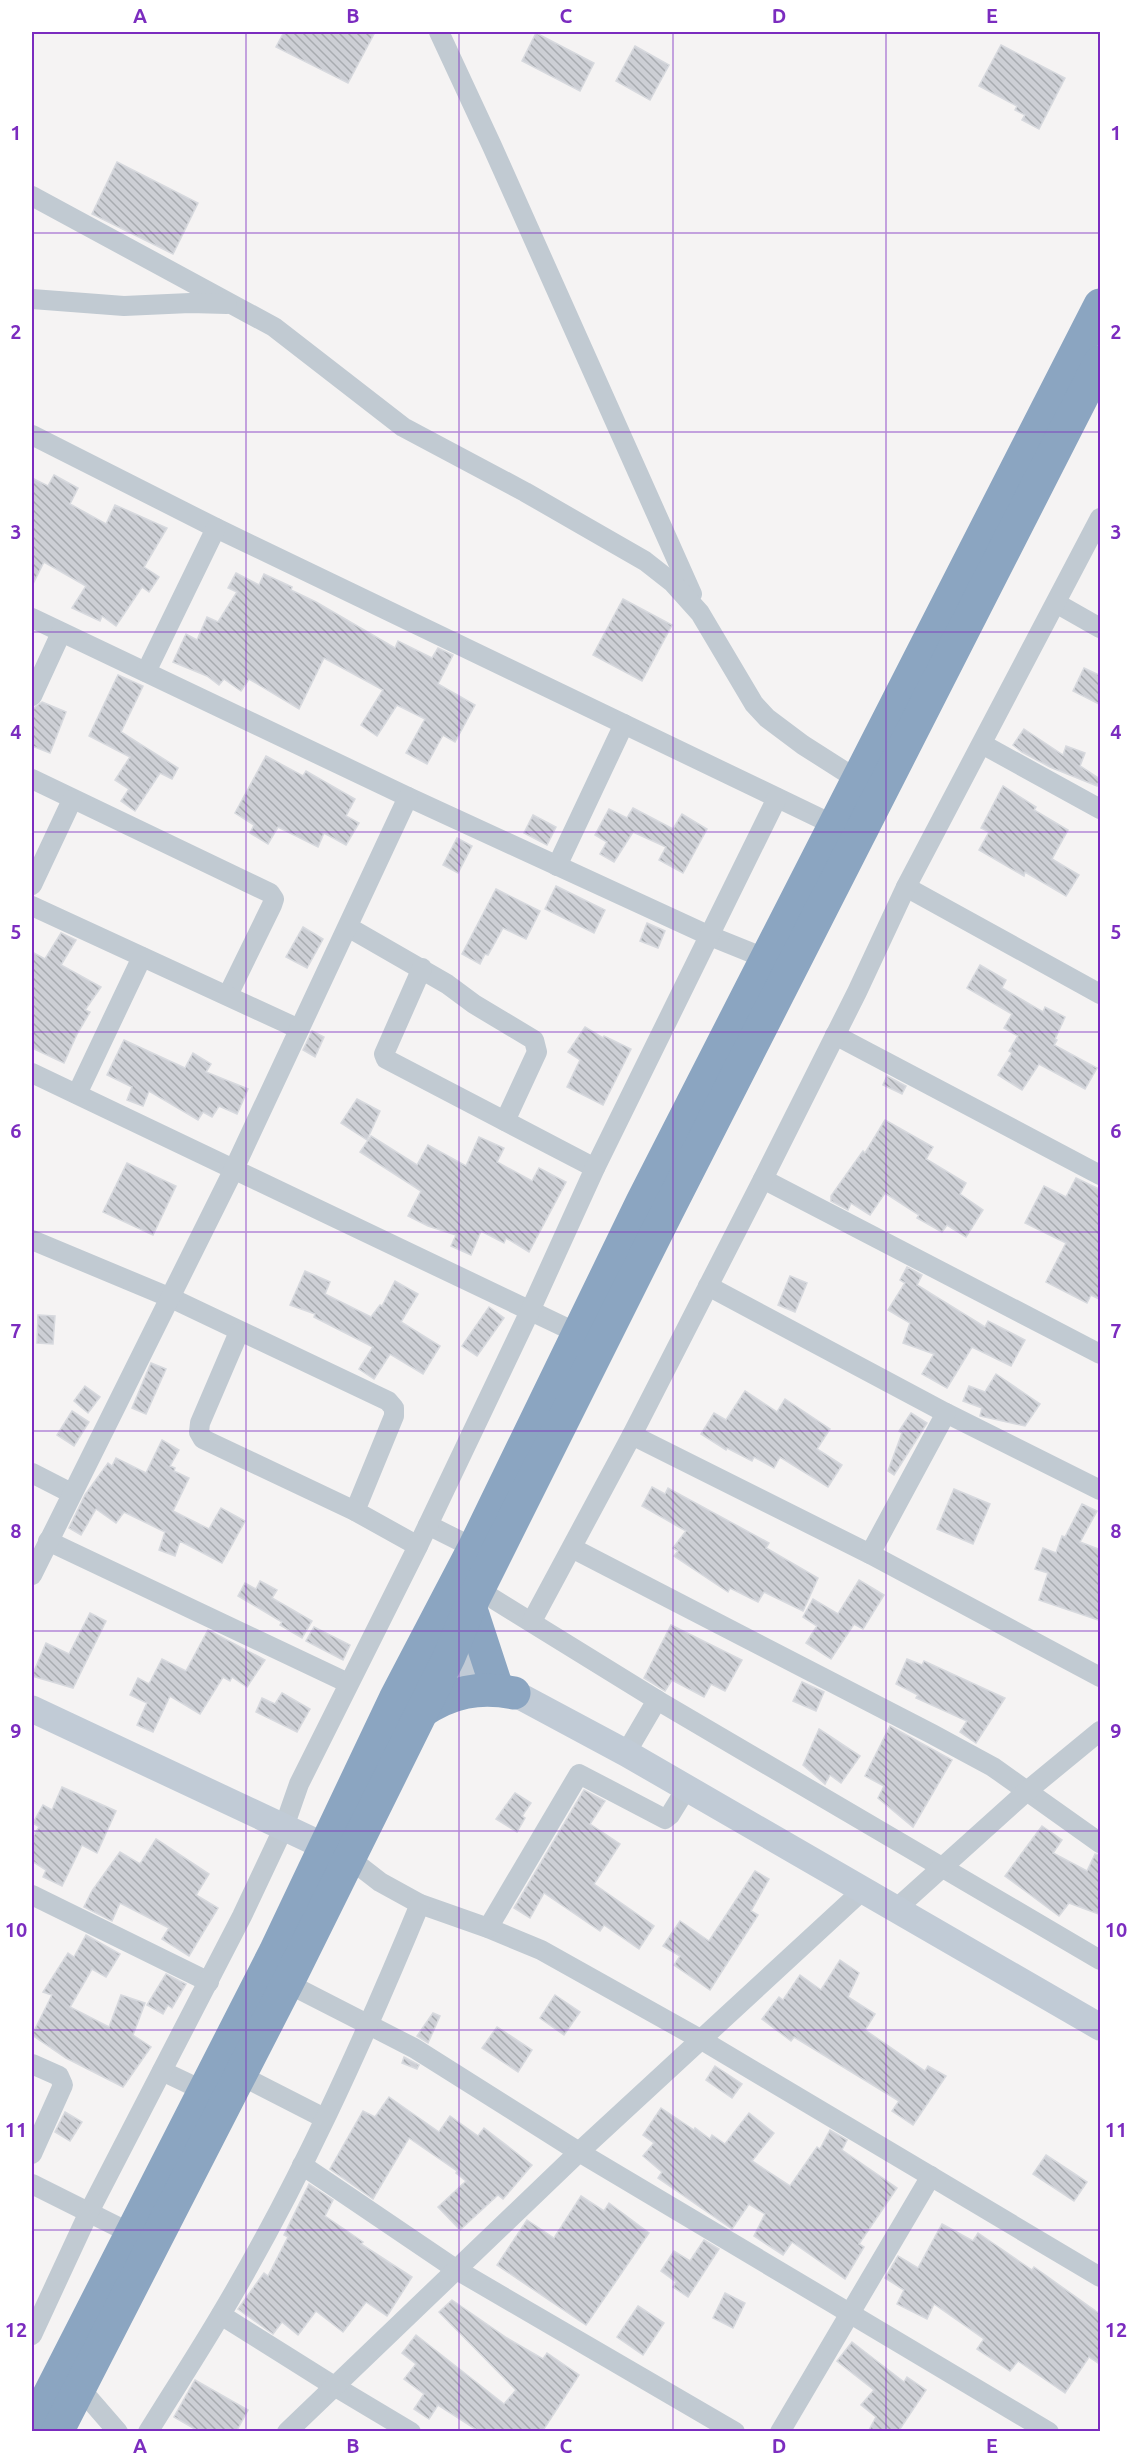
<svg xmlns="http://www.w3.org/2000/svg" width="1132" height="2463" viewBox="0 0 1132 2463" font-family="Ubuntu,sans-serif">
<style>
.building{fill:url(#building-back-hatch);stroke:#d7d9de;stroke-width:1.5}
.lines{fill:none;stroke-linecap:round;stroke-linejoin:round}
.street{stroke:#c1cad2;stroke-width:20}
.secondary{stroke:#c1cbd6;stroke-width:27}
.highway{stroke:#8ba5c1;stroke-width:33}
.grid{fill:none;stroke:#7b2cbf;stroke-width:1.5;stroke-opacity:0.55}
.neatline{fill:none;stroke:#7b2cbf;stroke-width:2}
.grid-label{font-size:20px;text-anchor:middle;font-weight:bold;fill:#7b2cbf}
</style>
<defs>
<pattern id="building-back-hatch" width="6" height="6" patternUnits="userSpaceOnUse" patternTransform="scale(1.5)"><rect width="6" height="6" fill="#cdcfd5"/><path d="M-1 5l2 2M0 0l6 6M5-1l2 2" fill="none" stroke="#a8abb0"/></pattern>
</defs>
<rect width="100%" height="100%" fill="#f5f3f3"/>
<g class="building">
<path d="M284,32H375L348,83L276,47Z"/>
<path d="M536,33L594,63L580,91L522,61Z"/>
<path d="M1001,45L1065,78L1039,129L1022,120L1025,115L1015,110L1017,106L979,86Z"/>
<path d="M635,46L669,65L650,100L616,81Z"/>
<path d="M117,162L198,203L173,254L92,214Z"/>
<path d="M54,475L78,488L70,504L106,524L115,505L167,528L144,567L159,577L149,592L142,587L116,626L102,616L100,621L72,608L86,586L44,562L32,586V478L48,486Z"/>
<path d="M236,573L259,585L264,574L292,587L291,590L316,602L395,648L398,641L432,658L438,648L453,655L438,684L475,705L455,742L443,735L427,764L406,753L425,719L397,705L377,736L361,725L383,690L324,658L299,709L249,679L241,691L224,679L219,685L207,676L173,662L186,634L197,640L207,617L218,622L237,592L228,588Z"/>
<path d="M623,599L672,625L642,681L593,655Z"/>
<path d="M1084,668L1101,676V705L1073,691Z"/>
<path d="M118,675L143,686L121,732L178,768L172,779L160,773L135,811L121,801L129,789L115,780L130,757L89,736Z"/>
<path d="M42,702L66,712L50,753L32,746V714L34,708Z"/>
<path d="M1024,729L1063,755L1066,746L1085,753L1080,766L1100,779L1097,786L1050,767L1022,752L1013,745Z"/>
<path d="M266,756L303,776L306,771L355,799L346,816L359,823L346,845L324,833L318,847L278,827L268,844L250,833L254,825L235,813Z"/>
<path d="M1003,786L1036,807L1034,810L1068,830L1052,859L1079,875L1066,896L1025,872L1024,876L979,850L989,832L981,828Z"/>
<path d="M633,808L673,829L682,814L707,829L683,873L659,860L666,847L633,832L614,862L600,854L607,842L595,835L609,809L627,818Z"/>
<path d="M533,815L556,827L547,845L524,833Z"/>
<path d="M457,838L472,846L458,873L443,865Z"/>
<path d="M556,886L605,910L594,933L545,909Z"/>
<path d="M496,889L540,911L526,939L503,928L488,955L485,954L480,964L462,954Z"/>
<path d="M647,923L665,931L658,948L640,941Z"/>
<path d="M303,927L323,939L307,968L286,957Z"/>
<path d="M61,933L76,940L61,965L101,987L85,1010L90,1012L77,1034L64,1063L32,1048V952L45,959Z"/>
<path d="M980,965L1006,980L1002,988L1043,1012L1045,1007L1065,1017L1055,1039L1057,1040L1054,1045L1097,1068L1085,1089L1039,1064L1022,1090L998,1075L1012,1053L1009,1051L1018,1036L1004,1028L1012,1014L967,988Z"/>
<path d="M585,1027L603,1038L604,1036L631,1049L603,1105L567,1087L580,1060L568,1052Z"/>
<path d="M312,1031L324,1037L315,1057L303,1050Z"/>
<path d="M124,1040L185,1068L193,1053L211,1064L206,1072L248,1089L237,1114L219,1106L212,1117L203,1112L198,1120L149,1091L143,1106L127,1100L132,1087L107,1075Z"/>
<path d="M887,1076L906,1086L902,1094L883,1085Z"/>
<path d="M357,1099L380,1111L367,1140L341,1123Z"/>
<path d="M885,1120L933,1147L926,1159L966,1183L960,1194L983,1210L966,1237L947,1225L942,1232L917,1218L919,1215L885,1193L870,1215L851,1203L848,1210L831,1201V1196L863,1151L865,1153Z"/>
<path d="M371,1136L417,1165L428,1145L466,1166L479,1137L504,1148L497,1162L532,1181L539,1168L566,1182L529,1252L506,1238L504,1243L481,1231L471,1255L451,1246L456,1235L428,1226L408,1216L421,1191L360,1152Z"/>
<path d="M127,1163L176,1186L153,1235L103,1212Z"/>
<path d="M1076,1178L1101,1190V1300L1091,1295L1087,1303L1046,1282L1066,1243L1025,1223L1044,1186L1066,1197Z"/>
<path d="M907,1267L922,1275L917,1285L985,1327L988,1321L1025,1340L1011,1366L972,1347L947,1388L922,1374L934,1354L903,1343L910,1323L888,1310L905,1283L900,1280Z"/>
<path d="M305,1271L330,1282L325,1294L371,1317L380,1305L382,1306L395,1281L418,1294L401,1322L440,1346L423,1374L390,1354L374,1379L359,1369L373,1347L314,1317L315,1314L290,1305Z"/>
<path d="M790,1276L807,1283L795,1312L778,1305Z"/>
<path d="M489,1307L504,1318L477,1356L462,1346Z"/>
<path d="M38,1315L55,1316L53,1344L37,1343Z"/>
<path d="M151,1363L166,1369L146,1414L132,1408Z"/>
<path d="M996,1374L1040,1404L1025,1426L980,1416L982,1408L963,1401L969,1386L985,1392Z"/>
<path d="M85,1386L100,1397L88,1413L74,1401Z"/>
<path d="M745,1391L777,1412L785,1399L830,1429L817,1449L842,1465L828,1487L780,1457L774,1468L754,1457L752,1461L727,1448L726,1450L701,1434L714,1413L726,1420Z"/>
<path d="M72,1411L89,1422L74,1446L57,1435Z"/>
<path d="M911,1413L927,1423L894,1475L888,1471L902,1433L899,1431Z"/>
<path d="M162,1440L179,1450L170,1466L175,1468L174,1471L189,1478L173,1511L209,1529L221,1508L245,1521L222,1563L180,1541L175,1556L159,1550L165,1532L124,1512L116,1523L96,1509L81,1535L69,1528L85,1495L108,1463L112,1466L116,1458L146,1473Z"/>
<path d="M652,1487L665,1494L668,1488L769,1543L766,1548L818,1578L803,1611L764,1592L758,1602L730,1588L728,1592L674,1556L678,1551L673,1548L686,1531L642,1506Z"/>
<path d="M954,1489L990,1504L973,1544L937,1529Z"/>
<path d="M1082,1504L1097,1511L1080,1542L1101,1550V1621L1039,1600L1048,1573L1035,1569L1043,1548L1056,1553L1062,1536L1065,1537Z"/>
<path d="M859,1580L884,1595L863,1629L854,1624L831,1659L806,1643L817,1626L803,1617L813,1599L838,1614Z"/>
<path d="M260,1581L277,1590L272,1598L312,1621L302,1638L280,1625L282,1622L238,1596L245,1583L256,1589Z"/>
<path d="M90,1613L106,1621L73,1688L32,1676L46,1643L69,1654Z"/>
<path d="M671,1625L742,1660L725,1691L711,1684L704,1697L672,1680L665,1691L644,1678Z"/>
<path d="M314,1627L350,1645L343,1660L306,1641Z"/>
<path d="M208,1630L265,1660L247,1687L232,1677L230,1681L223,1677L200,1714L170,1696L153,1732L137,1725L147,1703L130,1695L138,1678L149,1684L162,1659L186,1671Z"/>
<path d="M907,1659L922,1665L924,1661L1005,1698L976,1743L960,1732L967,1721L916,1698L918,1695L896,1684Z"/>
<path d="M802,1682L824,1692L816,1711L793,1701Z"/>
<path d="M282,1693L310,1709L297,1732L256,1712L262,1698L275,1704Z"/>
<path d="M890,1726L952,1760L913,1827L878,1798L884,1786L865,1776Z"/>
<path d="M819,1729L860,1756L841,1783L830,1775L825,1784L803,1765Z"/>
<path d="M62,1787L116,1811L97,1853L82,1845L62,1886L43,1877L46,1870L32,1861V1838L39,1827L33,1823L43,1805L52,1810Z"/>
<path d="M584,1790L605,1801L590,1824L620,1844L594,1884L654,1926L639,1949L604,1925L600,1931L544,1893L530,1918L514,1908Z"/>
<path d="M515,1793L531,1803L522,1816L525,1818L517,1832L496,1819Z"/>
<path d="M1042,1826L1062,1840L1053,1853L1087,1871L1095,1854L1101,1855V1915L1069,1903L1059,1916L1005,1876Z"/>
<path d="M156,1839L209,1874L196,1895L218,1908L189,1956L162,1939L169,1928L120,1903L112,1921L84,1907L92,1891L120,1852L140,1864Z"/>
<path d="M755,1871L769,1879L751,1911L758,1915L710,1990L674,1965L680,1956L663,1946L680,1921L709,1941Z"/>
<path d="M86,1935L120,1954L106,1977L92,1969L70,2007L109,2027L121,1995L145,2003L133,2035L151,2047L123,2087L66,2058L32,2035L52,1995L43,1992L68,1953L74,1957Z"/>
<path d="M840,1960L859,1973L848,1997L875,2014L865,2030L925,2071L928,2066L946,2076L913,2125L892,2111L899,2101L794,2037L791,2041L762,2019L779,1997L783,2000L800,1975L821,1990Z"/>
<path d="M166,1974L186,1984L172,2008L168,2005L163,2014L147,2005Z"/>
<path d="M555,1995L580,2012L564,2035L540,2018Z"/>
<path d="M433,2013L440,2016L428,2043L417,2036Z"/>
<path d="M497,2027L532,2050L518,2072L482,2048Z"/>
<path d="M404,2057L419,2065L417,2069L402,2063Z"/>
<path d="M715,2066L742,2084L732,2098L706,2080Z"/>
<path d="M389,2097L439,2132L450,2116L478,2136L484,2128L532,2165L503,2199L498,2195L460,2230L438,2207L466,2181L456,2173L457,2171L409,2138L373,2199L330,2169L363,2111L375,2117Z"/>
<path d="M661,2108L694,2130L695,2128L710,2139L712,2135L725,2144L749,2113L774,2133L752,2161L790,2186L817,2147L820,2149L830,2130L847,2140L842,2150L897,2188L859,2244L864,2247L845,2279L792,2242L783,2255L754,2236L765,2214L749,2204L732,2229L658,2178L662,2172L643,2156L654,2143L643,2135Z"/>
<path d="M65,2112L82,2122L70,2141L55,2132Z"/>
<path d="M1046,2155L1087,2182L1074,2201L1033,2174Z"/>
<path d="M309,2184L333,2200L325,2216L363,2242L361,2244L412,2277L387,2316L366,2302L343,2332L316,2311L298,2335L282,2322L273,2334L238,2309L264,2273L268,2276L288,2237L284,2235Z"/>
<path d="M581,2196L604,2211L609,2203L649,2233L586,2325L497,2265L527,2220L554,2238Z"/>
<path d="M942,2224L973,2241L978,2233L1032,2270L1034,2267L1101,2315V2365L1089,2357L1065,2393L1018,2361L1010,2371L977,2349L984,2339L934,2304L927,2319L897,2304L904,2290L885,2278L898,2256L918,2268Z"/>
<path d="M704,2240L719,2249L688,2297L673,2287L676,2282L661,2271L674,2251L690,2261Z"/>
<path d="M725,2293L745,2303L733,2328L713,2318Z"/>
<path d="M452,2300L507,2338L543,2359L547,2353L579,2375L542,2432H480L438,2405L429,2419L414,2409L424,2394L404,2379L416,2364L402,2353L416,2335L504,2404L516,2390L439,2312Z"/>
<path d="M638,2306L664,2323L643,2355L617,2337Z"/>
<path d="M852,2342L904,2382L907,2377L926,2390L898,2432H868L876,2417L861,2405L874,2390L837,2361Z"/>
<path d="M195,2380L248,2410L236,2432H200L174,2417Z"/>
</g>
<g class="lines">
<g class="street">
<path d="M439,32L492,146L692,594"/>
<path d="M32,196L274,327L403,427L525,492L645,561L673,583L700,613L754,704L767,718L803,745L858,780"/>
<path d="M32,299L124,306L190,303L227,304"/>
<path d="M32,435L216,528L836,826"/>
<path d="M1056,603L1100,628"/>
<path d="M32,618L408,797L710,936L767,959"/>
<path d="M146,672L216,528"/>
<path d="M32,696L61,633"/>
<path d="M982,744L1100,809"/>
<path d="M32,779L270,893L274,899L272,905L228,995"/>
<path d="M557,866L624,724"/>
<path d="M32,885L72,800"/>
<path d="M906,887L1100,994"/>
<path d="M32,906L299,1029"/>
<path d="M348,927L447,984L474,1004L534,1040L537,1052L505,1121"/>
<path d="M422,968L384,1054L386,1059L595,1168"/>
<path d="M835,1035L1100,1175"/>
<path d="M32,1073L577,1333"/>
<path d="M77,1094L142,957"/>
<path d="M763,1179L1100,1354"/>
<path d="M32,1240L171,1298L388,1401L394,1408V1416L355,1511"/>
<path d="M708,1286L946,1413L1100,1490"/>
<path d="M239,1332L200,1423L199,1432L203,1439L355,1511L418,1546"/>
<path d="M632,1435L870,1554L1100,1677"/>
<path d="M32,1473L71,1493"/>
<path d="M428,1525L474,1548"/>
<path d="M48,1541L348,1683"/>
<path d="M572,1548L932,1734L993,1767L1100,1843"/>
<path d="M870,1554L946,1413"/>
<path d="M32,1575L234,1169L408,797"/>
<path d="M479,1590L657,1700L1100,1960"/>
<path d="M532,1621L632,1435L763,1179L857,992L906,887L1100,518"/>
<path d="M626,1753L657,1700"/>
<path d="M349,1858L380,1882L420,1904L488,1928L541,1950L700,2039L1100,2277"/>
<path d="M32,1895L209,1982"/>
<path d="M896,1909L1027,1791L1100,1731"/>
<path d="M488,1928L579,1774L665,1819L670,1815L686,1789"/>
<path d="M287,1983L414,2048L579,2152L1049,2432"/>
<path d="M32,2064L59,2076L63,2085L32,2154"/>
<path d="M162,2071L202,2090"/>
<path d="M240,2075L324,2118"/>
<path d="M302,2165L457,2270L735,2432"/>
<path d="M32,2184L130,2233"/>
<path d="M221,2315L334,2386L411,2432"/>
<path d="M32,2335L89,2212L242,1916L284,1827L299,1784L418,1546L530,1311L595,1168L777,798"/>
<path d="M79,2387L118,2432"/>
<path d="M148,2432C172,2393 197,2355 220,2316C298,2186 362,2044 420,1904"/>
<path d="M287,2432L579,2152L863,1890"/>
<path d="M780,2432L931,2176"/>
</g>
<g class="secondary">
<path d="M430,1648L626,1753L1100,2027"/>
<path d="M32,1709L343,1855"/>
</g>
<g class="highway">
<path d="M470,1606L495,1682"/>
<path d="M421,1712C451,1692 479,1686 514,1693"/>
<path d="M32,2428L275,1952L395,1699L474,1548L642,1202L1100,305"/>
<path d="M57,2432L292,1974L449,1657L470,1606L667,1212L1100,362"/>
</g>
</g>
<path class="grid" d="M246,32V2432M459,32V2432M673,32V2432M886,32V2432M32,233H1100M32,432H1100M32,632H1100M32,832H1100M32,1032H1100M32,1232H1100M32,1431H1100M32,1631H1100M32,1831H1100M32,2030H1100M32,2230H1100"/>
<rect width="1132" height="2463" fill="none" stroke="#ffffff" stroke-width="66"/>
<rect x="33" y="33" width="1066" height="2397" class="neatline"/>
<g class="grid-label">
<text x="140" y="23">A</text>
<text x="353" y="23">B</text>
<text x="566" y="23">C</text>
<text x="779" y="23">D</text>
<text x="992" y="23">E</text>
<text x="16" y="140">1</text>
<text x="1116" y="140">1</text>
<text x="16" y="339">2</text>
<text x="1116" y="339">2</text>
<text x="16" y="539">3</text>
<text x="1116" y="539">3</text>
<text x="16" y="739">4</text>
<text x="1116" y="739">4</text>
<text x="16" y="939">5</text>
<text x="1116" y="939">5</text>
<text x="16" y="1138">6</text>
<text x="1116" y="1138">6</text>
<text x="16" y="1338">7</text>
<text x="1116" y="1338">7</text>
<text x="16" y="1538">8</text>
<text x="1116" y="1538">8</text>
<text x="16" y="1738">9</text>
<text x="1116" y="1738">9</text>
<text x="16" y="1937">10</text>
<text x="1116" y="1937">10</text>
<text x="16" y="2137">11</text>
<text x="1116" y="2137">11</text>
<text x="16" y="2337">12</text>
<text x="1116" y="2337">12</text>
<text x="140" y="2453">A</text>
<text x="353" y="2453">B</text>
<text x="566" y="2453">C</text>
<text x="779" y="2453">D</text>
<text x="992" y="2453">E</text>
</g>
</svg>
